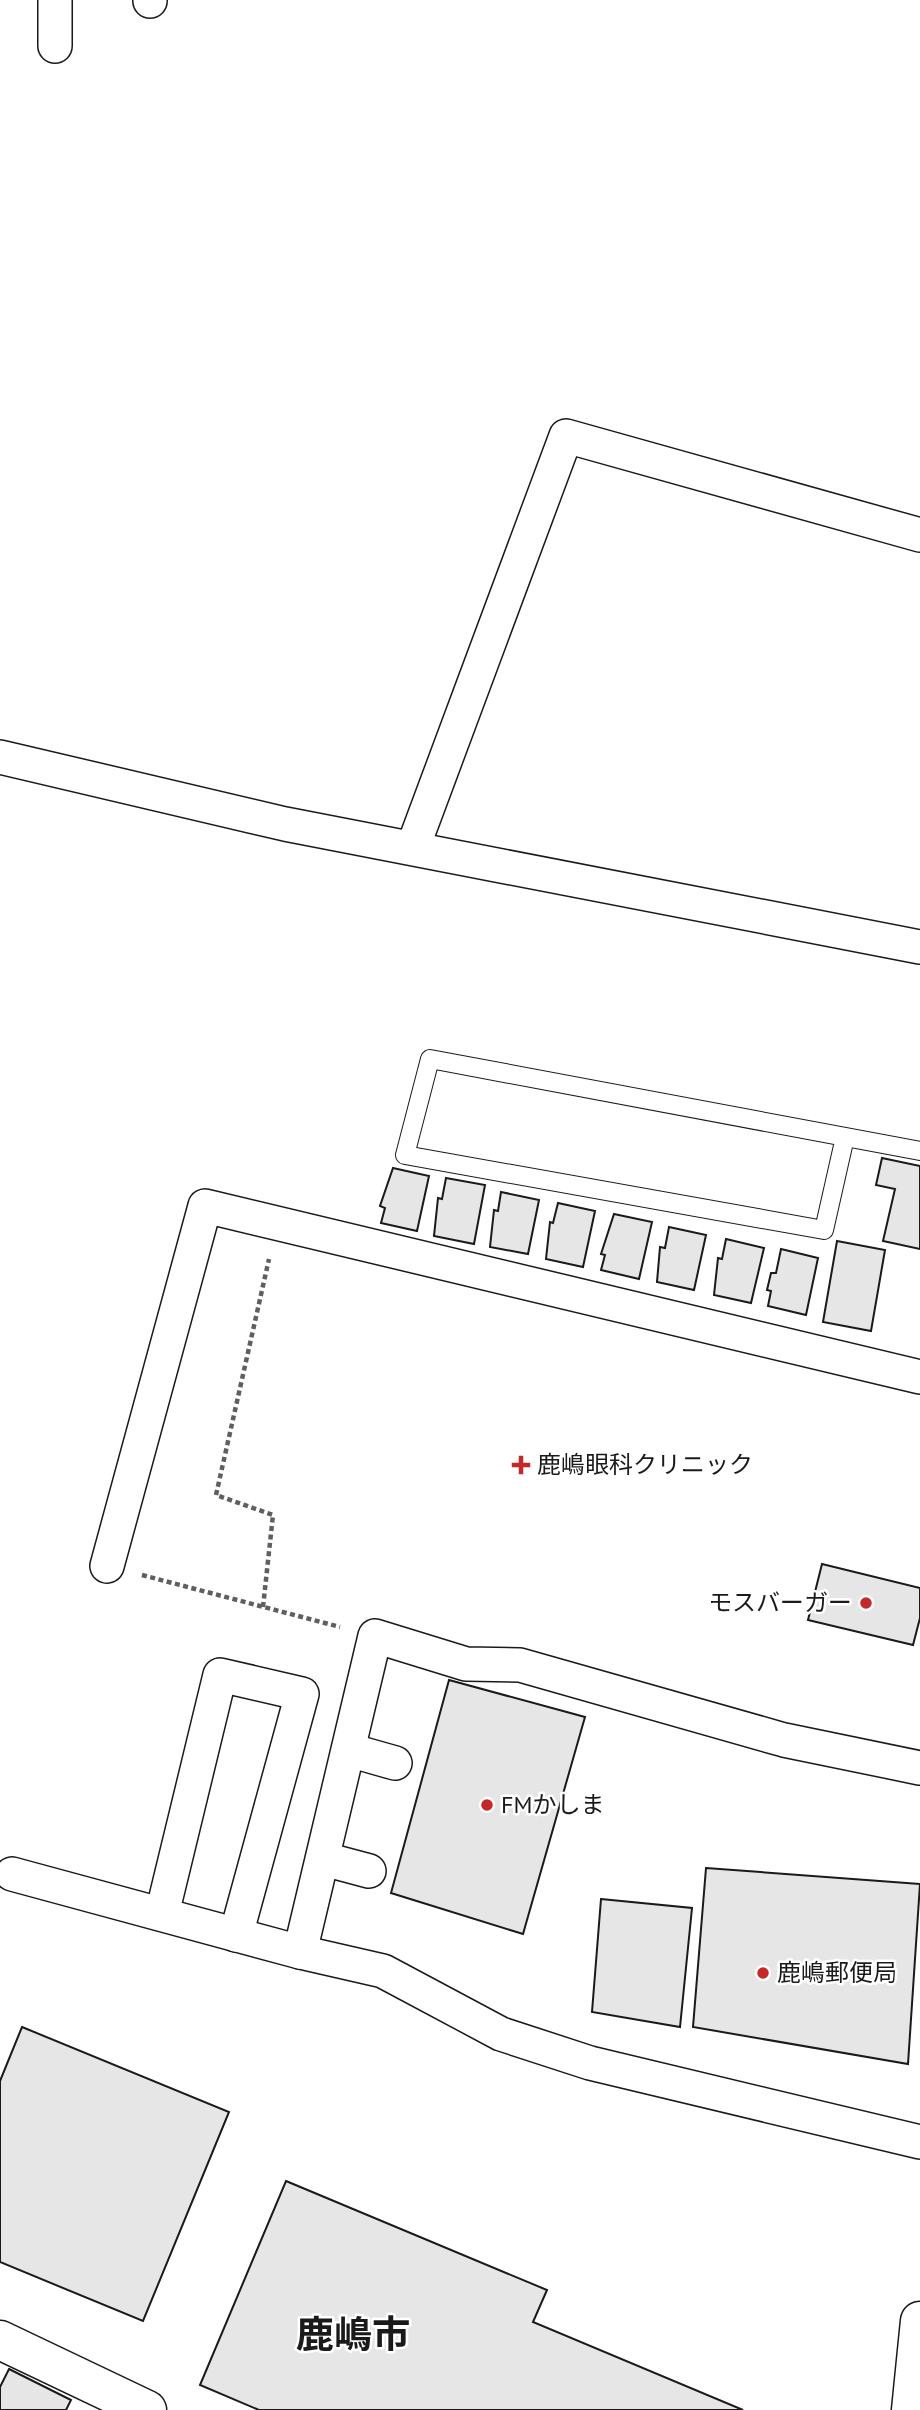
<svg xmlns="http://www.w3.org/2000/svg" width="920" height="2410" viewBox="0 0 920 2410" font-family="'PT Sans','Noto Sans JP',sans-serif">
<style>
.building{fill:#e6e6e6;stroke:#1a1a1a;stroke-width:2}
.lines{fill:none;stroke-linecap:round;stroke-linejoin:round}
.service-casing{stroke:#1a1a1a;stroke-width:20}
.minor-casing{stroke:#1a1a1a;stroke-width:36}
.tertiary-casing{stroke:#1a1a1a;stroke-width:41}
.path{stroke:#5f5f5f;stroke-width:4.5;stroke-dasharray:5 3.5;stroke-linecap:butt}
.service{stroke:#fff;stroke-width:18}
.minor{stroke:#fff;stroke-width:33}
.tertiary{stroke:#fff;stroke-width:38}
.poi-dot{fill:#c62828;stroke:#fff;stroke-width:2.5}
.labels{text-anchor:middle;stroke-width:5;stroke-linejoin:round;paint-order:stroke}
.poi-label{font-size:24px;fill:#1a1a1a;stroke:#fff;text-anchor:start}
.town-label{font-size:38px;font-weight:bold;fill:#1a1a1a;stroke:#fff}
</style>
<rect width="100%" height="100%" fill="#fff"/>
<g class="building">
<path d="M882,1158L920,1166V1249L883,1241L895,1189L876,1185Z"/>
<path d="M393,1168L429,1176L417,1231L381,1223L385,1208L380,1206Z"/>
<path d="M446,1178L485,1185L474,1244L434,1236L438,1198L442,1199Z"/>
<path d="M501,1192L539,1200L528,1254L490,1247L494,1210L498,1211Z"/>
<path d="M558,1203L595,1211L583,1267L546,1259L550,1222L553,1223Z"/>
<path d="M614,1214L652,1222L639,1279L601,1270L605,1255L601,1254Z"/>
<path d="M669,1227L706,1235L694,1290L657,1282L660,1247L665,1248Z"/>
<path d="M726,1239L764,1248L751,1303L714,1295L718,1258L722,1259Z"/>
<path d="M837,1241L885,1250L871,1331L823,1322Z"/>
<path d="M781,1249L818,1258L806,1315L768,1306L771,1291L767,1290L771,1273H776Z"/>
<path d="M822,1564L920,1588V1618L913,1645L808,1620Z"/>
<path d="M449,1680L585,1717L523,1934L391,1893Z"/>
<path d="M706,1868L920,1884L908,2064L693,2027Z"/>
<path d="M601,1899L692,1908L680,2027L592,2012Z"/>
<path d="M22,2027L229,2112L143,2321L0,2262V2081Z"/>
<path d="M286,2181L547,2290L533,2322L743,2410H259L200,2385Z"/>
<path d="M9,2369L71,2400L66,2410H0V2387Z"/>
</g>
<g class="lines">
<defs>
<path id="service" d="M845,1137L824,1230L405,1155L430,1059L920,1151"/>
<g id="minor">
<path d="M150,1V0"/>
<path d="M55,46V0"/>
<path d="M0,757L285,824L920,947"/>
<path d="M413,847L566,436L920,535"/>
<path d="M107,1566L205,1206L920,1377"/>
<path d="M349,1750L395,1763"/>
<path d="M920,1768L784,1740L520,1665L466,1664L375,1636L300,1952L383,1971L501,2034L590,2063L920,2142"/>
<path d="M324,1859L369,1871"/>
<path d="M12,1874L300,1952"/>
<path d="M162,1914L220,1675L302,1694L236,1935"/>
</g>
<g id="tertiary">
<path d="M0,2340L147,2410"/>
<path d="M911,2410L920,2321"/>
</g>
</defs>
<use href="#service" class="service-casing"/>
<use href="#minor" class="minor-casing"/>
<use href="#tertiary" class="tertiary-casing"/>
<g class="path">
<path d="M142,1575L340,1627"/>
<path d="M263,1607L273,1515L216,1495L269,1259"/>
</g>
<use href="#service" class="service"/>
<use href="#minor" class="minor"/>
<use href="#tertiary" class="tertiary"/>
</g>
<g class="poi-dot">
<path d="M517.5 1454.5h7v7h7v7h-7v7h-7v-7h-7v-7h7z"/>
<circle cx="866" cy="1603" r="7"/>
<circle cx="487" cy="1805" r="7"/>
<circle cx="763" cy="1973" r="7"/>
</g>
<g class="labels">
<g class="poi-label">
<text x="537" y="1473">鹿嶋眼科クリニック</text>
<text x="852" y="1611" text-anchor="end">モスバーガー</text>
<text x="501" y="1813">FMかしま</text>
<text x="777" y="1981">鹿嶋郵便局</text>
</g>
<g class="town-label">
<text x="353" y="2348">鹿嶋市</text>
</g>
</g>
</svg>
